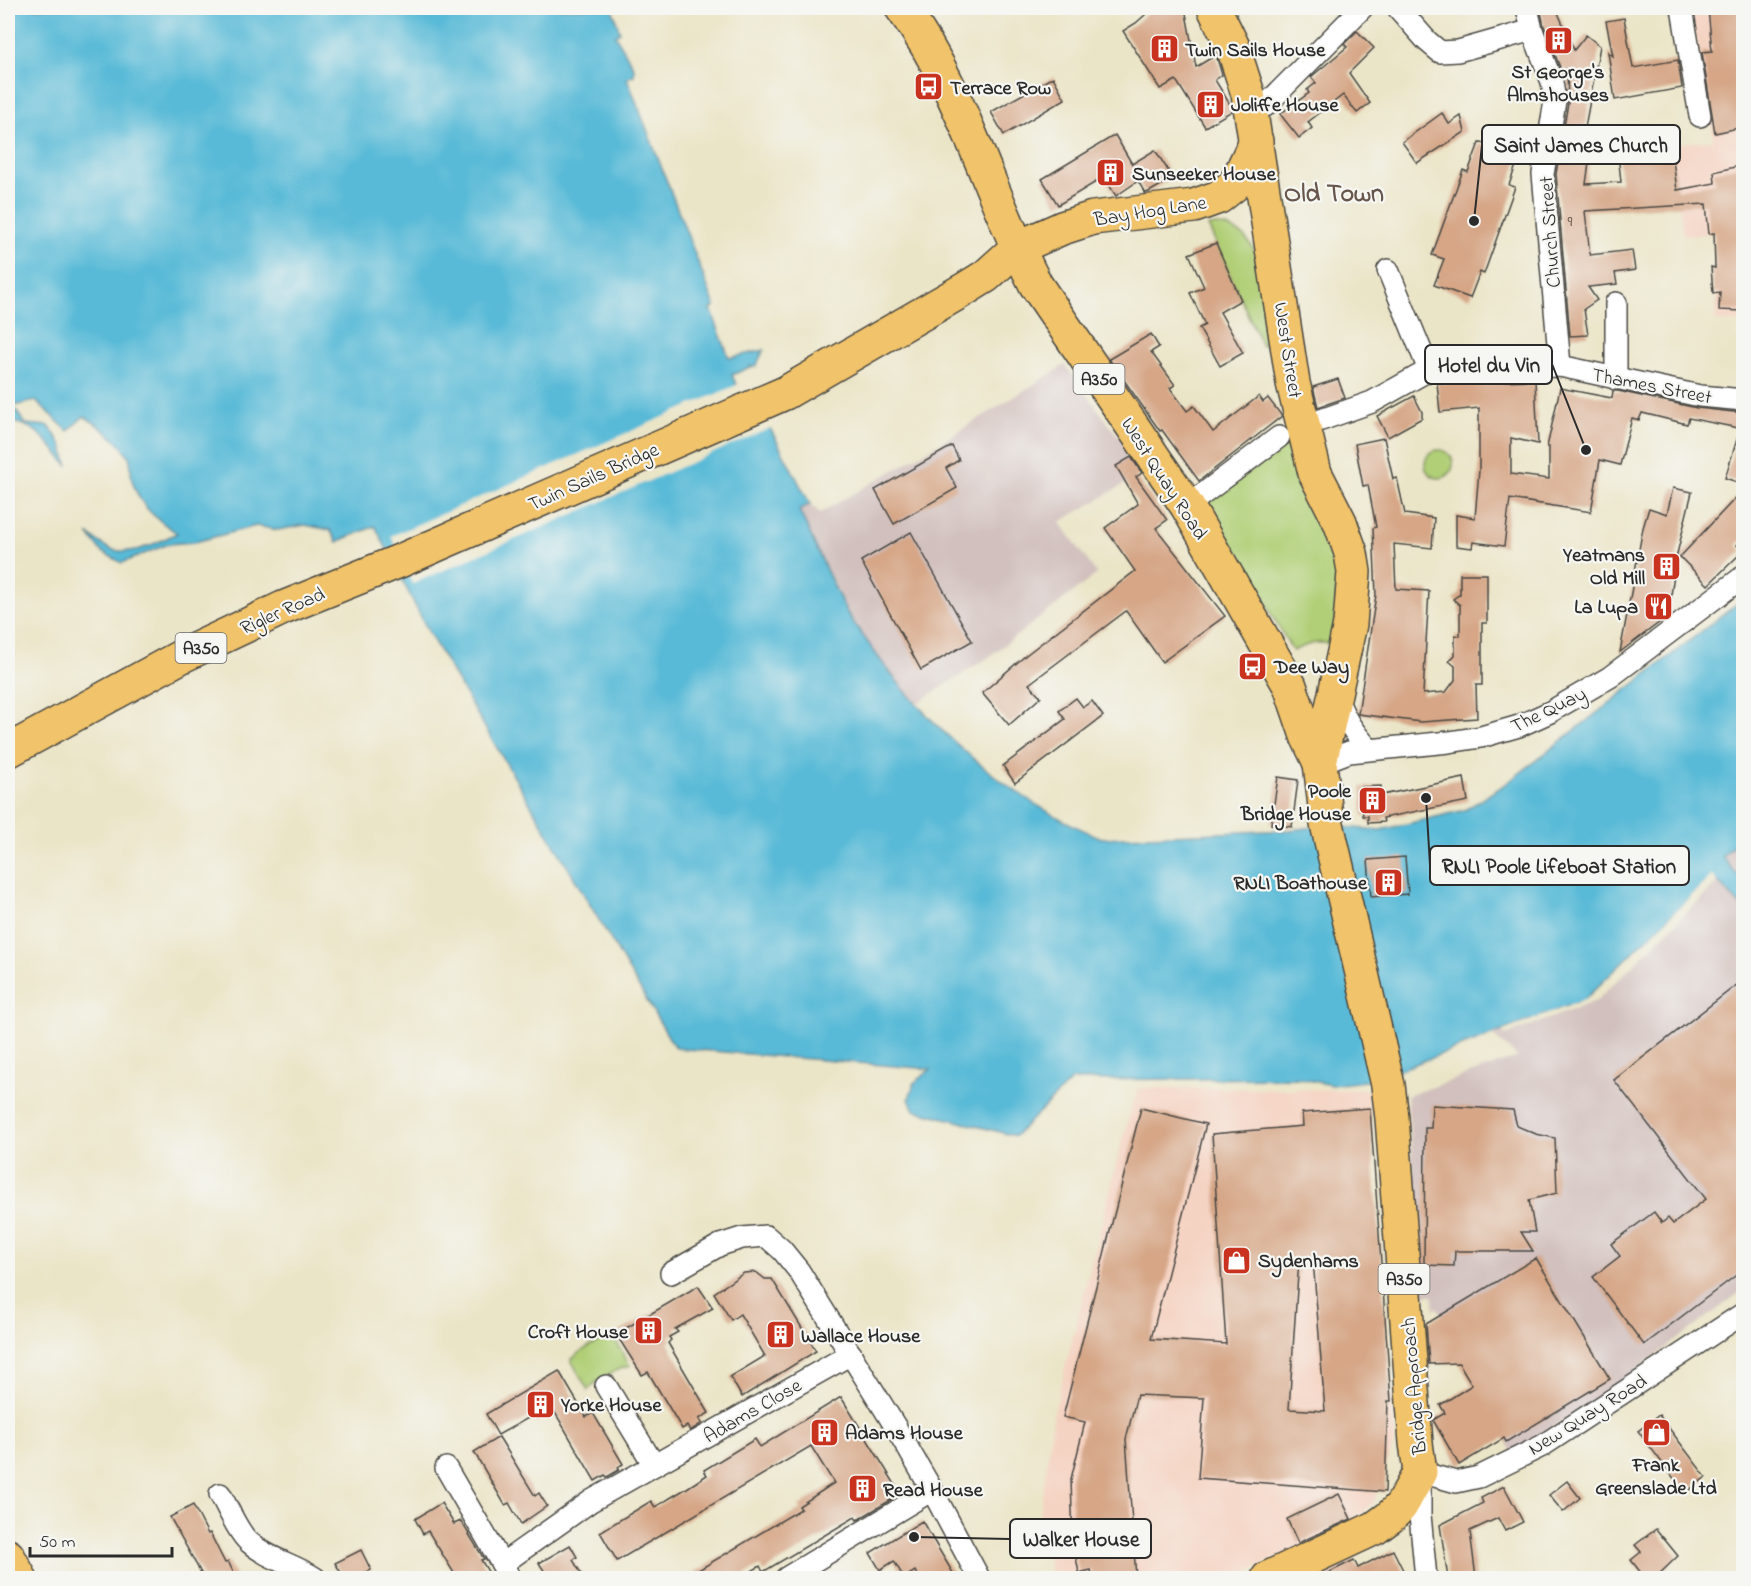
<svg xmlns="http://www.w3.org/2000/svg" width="1751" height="1586" viewBox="0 0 1751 1586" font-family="'Indie Flower',sans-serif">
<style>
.built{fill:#f5d3c2}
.industrial{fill:#d1c0bd}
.green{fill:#b0cf76;stroke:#6e7d50;stroke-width:1.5}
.water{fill:#58bad7;stroke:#427281;stroke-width:1.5}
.pier{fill:#ebe5c8}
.building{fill:#d6a686;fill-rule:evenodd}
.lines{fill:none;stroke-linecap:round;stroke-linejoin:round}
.minor-casing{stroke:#484743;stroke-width:24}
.trunk-casing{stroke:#484743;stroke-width:36}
.minor{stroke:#fff;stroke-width:21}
.trunk{stroke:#f1c36a;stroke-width:33}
.labels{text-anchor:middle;stroke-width:4.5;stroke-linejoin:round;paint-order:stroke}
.number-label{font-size:16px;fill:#564a42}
.shield{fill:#f6f6f2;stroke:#686867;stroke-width:1.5}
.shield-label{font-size:18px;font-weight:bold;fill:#2b2b2b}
.poi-label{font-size:20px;font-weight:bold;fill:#2b2b2b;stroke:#f6f6f2;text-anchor:start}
.street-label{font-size:20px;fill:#2b2b2b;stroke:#f6f6f2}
.district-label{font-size:26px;font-weight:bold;fill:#67564b;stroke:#f6f6f2}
.leader{fill:none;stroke:#2b2b2b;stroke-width:2}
.callout-dot{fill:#2b2b2b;stroke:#f6f6f2;stroke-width:2}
.callout{fill:#f6f6f2;stroke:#2b2b2b;stroke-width:2}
.callout-label{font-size:21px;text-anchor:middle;font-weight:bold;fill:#2b2b2b}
</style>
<rect width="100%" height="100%" fill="#f6f6f2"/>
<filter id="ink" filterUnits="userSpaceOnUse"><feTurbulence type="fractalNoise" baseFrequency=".0167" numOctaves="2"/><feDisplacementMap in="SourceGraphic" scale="12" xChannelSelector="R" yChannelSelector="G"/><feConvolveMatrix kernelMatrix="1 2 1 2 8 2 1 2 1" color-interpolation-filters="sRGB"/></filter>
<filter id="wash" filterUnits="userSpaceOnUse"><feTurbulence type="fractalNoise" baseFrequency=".008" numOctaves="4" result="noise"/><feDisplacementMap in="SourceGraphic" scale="24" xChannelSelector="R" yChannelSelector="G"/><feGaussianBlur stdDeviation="1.35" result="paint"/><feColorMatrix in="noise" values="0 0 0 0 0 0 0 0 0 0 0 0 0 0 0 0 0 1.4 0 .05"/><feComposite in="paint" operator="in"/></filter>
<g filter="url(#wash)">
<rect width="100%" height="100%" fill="#ebe5c8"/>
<g class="built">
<path d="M1690,8H1743V232L1683,235L1671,144L1713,140L1707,94Z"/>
<path d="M1743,291V322L1715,321L1716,292Z"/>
<path d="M1139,1088L1368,1090L1395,1440L1374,1501L1352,1522L1247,1572L1226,1578H1051L1040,1512L1054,1412L1131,1108Z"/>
</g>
<g class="industrial">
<path d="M1065,365L1114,431L1128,446L1145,472L1060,522L1097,574L986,659L916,704L882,663L849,615L799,510L810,504L820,513L932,448Z"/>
<path d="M1734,845L1743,854V881L1721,857Z"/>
<path d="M1718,882L1743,908V1290L1610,1390L1513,1453L1466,1375L1474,1369L1437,1307L1434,1309L1433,1295H1423L1407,1096L1518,1057L1492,1035L1503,1031L1505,1035L1596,1001Z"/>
</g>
<g class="green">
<path d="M1216,225C1228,227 1242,232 1249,242C1263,258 1268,316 1272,339L1262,346L1208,226Z"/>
<path d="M1294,445L1338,547L1335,645C1320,640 1307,644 1293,651L1214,517L1209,502L1283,447Z"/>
<circle cx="1439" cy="464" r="14"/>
<path d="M613,1336L630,1366C613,1370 600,1377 588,1390L571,1360C583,1348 596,1341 613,1336Z"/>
</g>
<path class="water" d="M8,8H612L620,32L615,35L634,68V75L627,78L715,306L711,309L729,358L764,350L756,366L753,367L752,366L732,375L755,428H770L810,504L799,510C816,545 830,581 848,614C854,624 862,634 869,644C925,725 1010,801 1102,838L1289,830L1315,827H1341L1381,830L1465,810L1507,783L1743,599V854L1734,845L1722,857L1743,881V908L1712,876L1584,1000L1373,1080L1332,1085L1299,1078L1072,1080L1015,1136L914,1110L909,1099L914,1083L931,1069L675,1048L430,635L375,526L337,542L330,530L305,525L278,530L256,526L195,542L168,544L122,563L102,552L88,534C94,538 101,544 108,548C131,558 156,543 177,533C156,519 139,506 132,480C130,473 132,464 129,457C123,443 97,424 84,416L68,431L36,401L13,406L25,424L49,426L62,445L68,466C50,446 38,423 8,422Z"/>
<g class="pier">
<path d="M739,384L757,425H770L773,427L412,584L391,536Z"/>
<path d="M1712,875L1718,882L1716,884L1712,880L1592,997L1585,1003L1504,1034L1503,1031L1584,1000L1591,995Z"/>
</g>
<g id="blocks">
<g class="building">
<path d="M1153,8H1185L1196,67L1216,55L1222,75L1215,80L1231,106L1232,111L1205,127L1176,80L1160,89L1123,31L1136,23Z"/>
<path d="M1540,8H1556L1574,50L1586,35L1600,46L1584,133L1593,135L1586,184L1621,182L1616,135L1631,133L1669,130L1677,190L1715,183L1714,172L1743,165V311L1719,310L1720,292L1713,293L1711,267L1715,268L1714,233L1709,234L1706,204L1585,211L1590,255L1632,250L1635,270L1615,273L1617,284L1588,287L1597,300L1584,309L1588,335L1570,336L1556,174L1568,103L1567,69L1561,70L1544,26Z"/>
<path d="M1708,8H1743V127L1715,133L1702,52L1712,51Z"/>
<path d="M1624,18L1633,68L1678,60L1682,88L1615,100L1608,52L1613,56L1606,21Z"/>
<path d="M1357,31L1374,48L1349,73L1370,103L1357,113L1343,95L1308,122L1312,128L1299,138L1280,114L1309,93L1307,90L1316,83L1311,77L1347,47L1344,44Z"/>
<path d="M1053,77L1065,99L1004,135L991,112Z"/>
<path d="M1442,113L1449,124L1461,116L1465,132L1417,163L1402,142Z"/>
<path d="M1115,135L1132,164L1155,150L1173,178L1149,192L1145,193L1138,181L1116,196L1104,177L1058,205L1042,179Z"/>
<path d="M1479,143L1523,146L1509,185L1515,187L1484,274L1480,272L1470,298L1434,285L1444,259L1432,255L1463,170L1468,172Z"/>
<path d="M1216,243L1241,300L1220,312L1243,353L1220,366L1199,328L1205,325L1190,293L1204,287L1189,254Z"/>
<path d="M1151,334L1159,347L1151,352L1175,385L1170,388L1187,411L1194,406L1213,432L1259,396L1263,402L1268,398L1282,416L1199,481L1162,430L1160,431L1109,359Z"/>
<path d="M1338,379L1345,398L1318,407L1313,387Z"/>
<path d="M1535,380L1538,444L1511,438V474L1549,479V447H1547L1560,388L1612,398L1613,391H1618L1697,408L1743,413V429L1689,418L1687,424L1642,413L1639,420L1632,418L1620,465L1600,460L1591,512L1510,499L1504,546L1473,542L1472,548L1456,546V515L1475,518L1479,470V408L1440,412L1437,383Z"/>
<path d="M1414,396L1422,412V418L1388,437L1377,416Z"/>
<path d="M1739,433H1743V484L1725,478Z"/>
<path d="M1384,438L1393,479L1397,478L1405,514L1434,518L1432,548L1394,544L1396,589L1429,591L1423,694L1446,692L1455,680V666L1449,661L1455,655V635L1460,636V605L1453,599L1460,594V574H1487V623H1482V685H1476L1477,718L1421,722L1358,714L1376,595L1373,528L1376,527L1368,485L1363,486L1355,444Z"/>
<path d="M952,446L959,460L946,468L957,488L894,524L875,490Z"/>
<path d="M1131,457L1142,473L1136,477L1167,520L1156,528L1225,616L1162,662L1126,611L1029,684L1041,697L1009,725L982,693L1026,655L1135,571L1105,528L1138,504L1116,466Z"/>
<path d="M1673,488L1692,492L1677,554L1668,616L1620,652L1643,528L1649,508L1667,514Z"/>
<path d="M1743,490V540L1737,545L1743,551L1708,585L1680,557Z"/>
<path d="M911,532L972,641L921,670L861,561Z"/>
<path d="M1076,698L1083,707L1092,701L1103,716L1015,783L1003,766L1065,719L1059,711Z"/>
<path d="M1278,777L1298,780L1292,827L1271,824Z"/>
<path d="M1464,778L1468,801L1383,818L1384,822L1368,823V816H1363L1361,787L1381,786L1382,795Z"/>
<path d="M1405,857L1408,894L1371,897L1368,860Z"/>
<path d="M1743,980V1270L1644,1345L1593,1277L1620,1256L1611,1244L1654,1212L1662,1223L1668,1218L1673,1224L1706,1199L1614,1080Z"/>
<path d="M1432,1105L1513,1110L1517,1126L1536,1134L1555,1138L1557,1193L1529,1200L1535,1232H1521L1533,1251H1455L1454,1266L1424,1265L1425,1128H1431Z"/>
<path d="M1141,1108L1206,1124L1151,1339L1226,1344L1212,1134L1303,1126L1302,1113L1370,1108L1391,1401H1388L1385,1492L1198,1478L1204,1398L1137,1395L1126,1439L1136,1578H1093L1091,1570L1079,1573L1073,1542L1071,1479L1085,1422L1063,1417ZM1299,1259H1313L1325,1411L1289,1409Z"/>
<path d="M1536,1258L1610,1379L1506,1442L1504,1438L1459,1465L1433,1420L1445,1413L1440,1405L1472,1385L1459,1363L1429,1364L1426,1324Z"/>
<path d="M756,1272L765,1279H772L816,1351L742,1397L730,1377L765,1356L740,1314L731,1320L714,1293L744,1273Z"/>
<path d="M698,1286L713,1308L675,1329L678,1332L669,1337L671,1340L668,1343L709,1413L699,1419L702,1423L690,1431L687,1426L682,1429L648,1372L642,1375L616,1334Z"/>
<path d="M559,1371L586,1417L593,1413L623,1464L618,1467L619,1470L607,1477L605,1475L595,1481L553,1409L537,1419L535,1414L498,1435L486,1414Z"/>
<path d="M841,1397L901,1494L857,1520L855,1517L763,1572L760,1566L740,1578H685L801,1509L799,1506L834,1483L811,1446L617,1561L600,1532L651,1501L655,1507L687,1488L707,1475L704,1470L755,1439L760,1447Z"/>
<path d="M1659,1415L1706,1477L1685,1493L1638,1431Z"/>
<path d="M499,1437L535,1496L539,1493L547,1506L521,1524L509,1503L505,1505L474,1452Z"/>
<path d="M1567,1481L1580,1498L1563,1512L1549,1495Z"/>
<path d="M1504,1486L1523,1522L1505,1531L1498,1518L1470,1531L1476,1578H1448L1440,1525L1483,1503L1481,1498Z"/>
<path d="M1339,1494L1351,1519L1298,1543L1287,1519Z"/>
<path d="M441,1503L454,1524L461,1521L484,1559L481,1560L492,1578H457L428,1531L423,1534L415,1519Z"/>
<path d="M193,1505L208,1534L210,1533L225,1563L228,1561L236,1578H196L202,1575L170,1517Z"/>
<path d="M922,1521L956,1578H919L915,1571L904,1578L894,1561L880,1570L870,1553Z"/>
<path d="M1656,1529L1678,1556L1655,1578H1645L1631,1560L1641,1552L1635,1545Z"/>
<path d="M570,1545L577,1557L573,1560L584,1578H549L539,1563Z"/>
<path d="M361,1550L371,1570L355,1578H344L335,1563Z"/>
<path d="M1393,1550L1407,1578H1318L1354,1560L1358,1568Z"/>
</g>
</g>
</g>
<g filter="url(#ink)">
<use href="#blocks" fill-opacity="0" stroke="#484743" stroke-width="1.5"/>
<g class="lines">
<defs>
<g id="minor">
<path d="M1398,8L1427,41L1440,52L1458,51L1532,30"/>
<path d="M1527,8L1532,30L1552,82L1555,101L1543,174L1560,366"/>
<path d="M1682,8L1700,116"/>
<path d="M1252,112L1265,106L1362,8"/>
<path d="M1388,270L1429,370"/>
<path d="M1616,379V303"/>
<path d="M1321,420L1372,402L1429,370L1560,366L1700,396L1744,400"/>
<path d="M1187,506L1279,437"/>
<path d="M1336,694C1343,717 1353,732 1369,749"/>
<path d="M1320,763L1349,752L1449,742L1481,737L1519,726L1550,712L1610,677L1744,576"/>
<path d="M671,1273L720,1245L742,1238L766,1236L782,1250L799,1271L895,1426L932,1490L979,1578"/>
<path d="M606,1386L654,1465"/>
<path d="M446,1468L510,1578"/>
<path d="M220,1494C227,1506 239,1534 249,1542C268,1559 294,1564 315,1578"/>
<path d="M502,1564L591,1501L851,1354"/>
<path d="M786,1578L932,1490"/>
<path d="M1426,1578L1420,1515V1472L1456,1482L1479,1477L1542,1446L1744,1313"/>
</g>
<g id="trunk">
<path d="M902,8C964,92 988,194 1036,285L1187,506L1290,686L1307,736L1320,763"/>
<path d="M1214,8L1233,47L1248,94L1293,383L1315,473L1340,522L1351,553L1354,572L1350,624L1320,763L1327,824L1388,1085L1392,1118L1416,1443L1420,1472L1401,1506L1390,1517L1375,1528L1268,1578"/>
<path d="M8,751L184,655L283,608L402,560L785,393L965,289L986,276L1017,248L1062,228L1093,218L1194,206L1219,197L1234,185L1239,177L1256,141"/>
<path d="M8,1556L20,1578"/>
</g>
</defs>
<use href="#minor" class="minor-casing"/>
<use href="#trunk" class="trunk-casing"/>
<use href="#minor" class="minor"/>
<use href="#trunk" class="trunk"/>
</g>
</g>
<defs>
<symbol id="building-square" viewBox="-11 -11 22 22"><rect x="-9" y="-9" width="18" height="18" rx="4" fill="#c8321e" stroke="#f6f6f2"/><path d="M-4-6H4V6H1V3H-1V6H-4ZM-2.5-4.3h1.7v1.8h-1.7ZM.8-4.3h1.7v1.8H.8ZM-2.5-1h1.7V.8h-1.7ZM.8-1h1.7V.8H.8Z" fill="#fff"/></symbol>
<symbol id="bus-square" viewBox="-11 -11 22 22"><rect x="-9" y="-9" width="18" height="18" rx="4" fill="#c8321e" stroke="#f6f6f2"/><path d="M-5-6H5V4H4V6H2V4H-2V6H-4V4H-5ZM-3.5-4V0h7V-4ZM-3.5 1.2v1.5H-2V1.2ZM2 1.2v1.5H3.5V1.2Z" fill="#fff"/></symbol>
<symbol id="restaurant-square" viewBox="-11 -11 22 22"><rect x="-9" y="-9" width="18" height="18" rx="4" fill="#c8321e" stroke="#f6f6f2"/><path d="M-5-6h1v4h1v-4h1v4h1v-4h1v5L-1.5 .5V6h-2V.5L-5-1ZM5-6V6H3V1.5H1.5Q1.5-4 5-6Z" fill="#fff"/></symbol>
<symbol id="shop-square" viewBox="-11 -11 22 22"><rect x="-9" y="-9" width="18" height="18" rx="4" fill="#c8321e" stroke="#f6f6f2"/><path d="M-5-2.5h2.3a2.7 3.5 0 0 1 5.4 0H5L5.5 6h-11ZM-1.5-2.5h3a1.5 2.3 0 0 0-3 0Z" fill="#fff"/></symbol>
</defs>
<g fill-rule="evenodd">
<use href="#building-square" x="1542" y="24" width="33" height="33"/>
<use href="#building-square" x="1148" y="32" width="33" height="33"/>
<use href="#bus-square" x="912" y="70" width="33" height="33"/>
<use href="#building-square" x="1194" y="88" width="33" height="33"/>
<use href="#building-square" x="1094" y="156" width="33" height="33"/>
<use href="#building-square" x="1650" y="550" width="33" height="33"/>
<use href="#restaurant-square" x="1642" y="590" width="33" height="33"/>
<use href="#bus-square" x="1236" y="650" width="33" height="33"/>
<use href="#building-square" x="1356" y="784" width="33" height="33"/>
<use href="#building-square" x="1372" y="866" width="33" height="33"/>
<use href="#shop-square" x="1220" y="1244" width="33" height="33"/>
<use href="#building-square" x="632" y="1314" width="33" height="33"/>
<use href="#building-square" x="764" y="1318" width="33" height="33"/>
<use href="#building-square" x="524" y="1388" width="33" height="33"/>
<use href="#building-square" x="808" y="1416" width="33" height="33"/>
<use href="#shop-square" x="1640" y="1416" width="33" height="33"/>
<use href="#building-square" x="846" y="1472" width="33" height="33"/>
</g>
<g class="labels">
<g class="number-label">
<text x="1570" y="226">9</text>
</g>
<g class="shield">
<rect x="1073.5" y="364" width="51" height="30" rx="4.5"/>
<rect x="175.5" y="633" width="51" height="30" rx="4.5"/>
<rect x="1378.5" y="1264" width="51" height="30" rx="4.5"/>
</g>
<g class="shield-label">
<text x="1099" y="385">A350</text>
<text x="201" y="654">A350</text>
<text x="1404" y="1285">A350</text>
</g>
<g class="poi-label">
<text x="1185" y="56">Twin Sails House</text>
<text x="1558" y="78" text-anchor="middle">St George's<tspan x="1558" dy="23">Almshouses</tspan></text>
<text x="950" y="94">Terrace Row</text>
<text x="1231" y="111">Joliffe House</text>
<text x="1132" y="180">Sunseeker House</text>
<text x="1645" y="561" text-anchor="end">Yeatmans<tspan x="1645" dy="23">Old Mill</tspan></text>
<text x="1638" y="613" text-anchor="end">La Lupa</text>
<text x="1274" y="673">Dee Way</text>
<text x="1351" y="797" text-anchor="end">Poole<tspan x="1351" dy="23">Bridge House</tspan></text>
<text x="1367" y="889" text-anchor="end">RNLI Boathouse</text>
<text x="1258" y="1267">Sydenhams</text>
<text x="628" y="1338" text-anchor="end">Croft House</text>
<text x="801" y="1342">Wallace House</text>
<text x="561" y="1411">Yorke House</text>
<text x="845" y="1439">Adams House</text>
<text x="1656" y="1471" text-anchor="middle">Frank<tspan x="1656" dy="23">Greenslade Ltd</tspan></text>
<text x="883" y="1496">Read House</text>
</g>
<g class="street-label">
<text transform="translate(1150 210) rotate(-9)" y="7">Bay Hog Lane</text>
<text transform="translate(1549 232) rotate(-94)" y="7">Church Street</text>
<text transform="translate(1289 350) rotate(81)" y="7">West Street</text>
<text transform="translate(1652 385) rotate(11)" y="7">Thames Street</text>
<text transform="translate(593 476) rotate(-24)" y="7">Twin Sails Bridge</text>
<text transform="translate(1165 478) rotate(57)" y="7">West Quay Road</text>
<text transform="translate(282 610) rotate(-24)" y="7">Rigler Road</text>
<text transform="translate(1548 709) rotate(-26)" y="7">The Quay</text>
<text transform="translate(1413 1386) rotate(-95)" y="7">Bridge Approach</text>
<text transform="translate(752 1410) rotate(-30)" y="7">Adams Close</text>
<text transform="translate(1587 1414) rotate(-32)" y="7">New Quay Road</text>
</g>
<g class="district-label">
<text x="1334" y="201">Old Town</text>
</g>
</g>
<path class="leader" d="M1474 221L1482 145M1586 450L1552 364M1426 798L1430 865M914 1537L1010 1539"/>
<g class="callout-dot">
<circle cx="1474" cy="221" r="6"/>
<circle cx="1586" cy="450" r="6"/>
<circle cx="1426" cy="798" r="6"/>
<circle cx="914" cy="1537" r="6"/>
</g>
<g class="callout">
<rect x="1482" y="125" width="198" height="39" rx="6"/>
<rect x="1425" y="345" width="127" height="39" rx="6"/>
<rect x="1430" y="846" width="259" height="39" rx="6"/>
<rect x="1010" y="1519" width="141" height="39" rx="6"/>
</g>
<g class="callout-label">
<text x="1581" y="152">Saint James Church</text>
<text x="1489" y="372">Hotel du Vin</text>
<text x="1559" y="873">RNLI Poole Lifeboat Station</text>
<text x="1081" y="1546">Walker House</text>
</g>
<rect width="1751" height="1586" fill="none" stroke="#f6f6f2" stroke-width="30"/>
<path d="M30 1547v9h142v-9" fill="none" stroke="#2b2b2b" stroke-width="3"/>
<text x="39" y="1547" font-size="18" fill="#2b2b2b" stroke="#f6f6f2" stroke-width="4.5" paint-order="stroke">50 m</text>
</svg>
